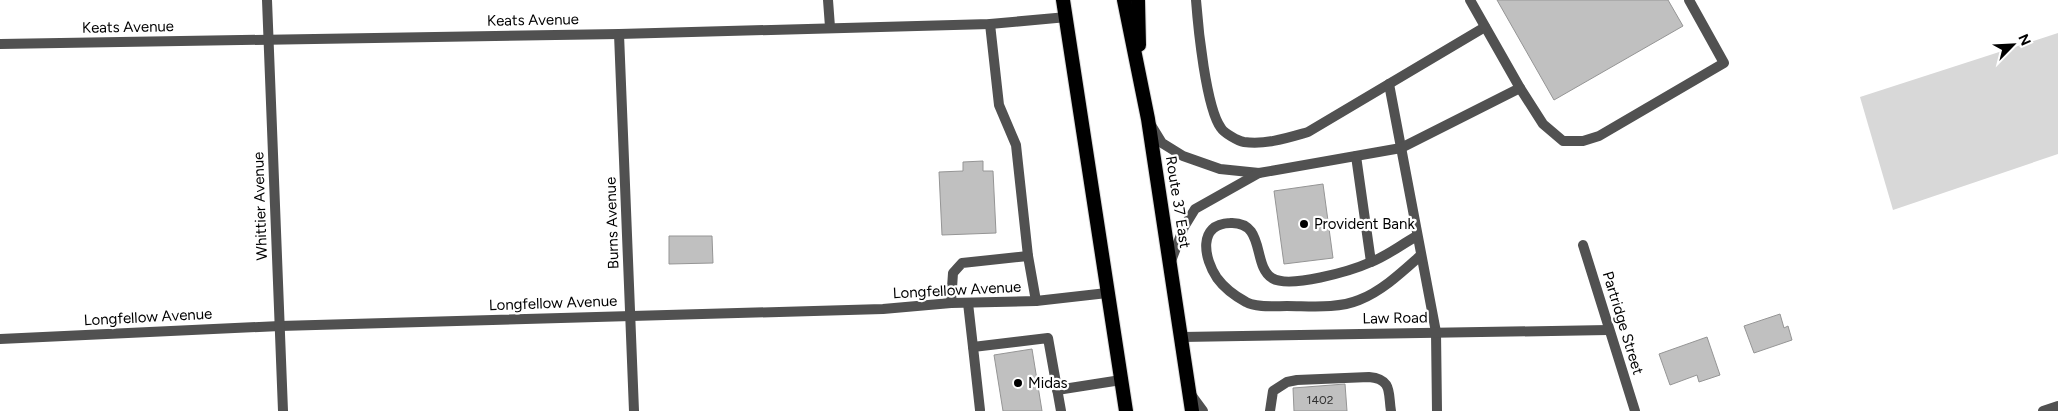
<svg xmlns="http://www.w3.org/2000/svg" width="2058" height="411" viewBox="0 0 2058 411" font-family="Figtree,sans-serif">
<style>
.green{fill:#d8d8d8}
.building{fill:#c0c0c0;stroke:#959595}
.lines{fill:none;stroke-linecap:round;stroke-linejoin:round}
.trunk-casing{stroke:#dbdbdb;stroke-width:16}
.service{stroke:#515151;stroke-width:10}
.minor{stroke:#515151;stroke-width:10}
.tertiary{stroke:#515151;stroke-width:10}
.trunk{stroke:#000;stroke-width:14}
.poi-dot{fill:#000;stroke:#fff;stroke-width:2}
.labels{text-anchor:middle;stroke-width:4.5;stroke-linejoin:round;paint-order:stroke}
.number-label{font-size:12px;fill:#303030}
.street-label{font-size:15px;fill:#000;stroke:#fff}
.poi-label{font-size:15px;fill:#000;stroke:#fff;text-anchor:start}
</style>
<rect width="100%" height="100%" fill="#fff"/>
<path class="green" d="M2058,33V154L1893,210L1860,97Z"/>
<g class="building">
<path d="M1497,0H1668L1683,26L1554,100Z"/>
<path d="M983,161V171H993L996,233L942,235L939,172L963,171V162Z"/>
<path d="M1323,184L1333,258L1284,264L1274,191Z"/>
<path d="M669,236H712L713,263L669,264Z"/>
<path d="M1780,314L1784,328L1788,326L1792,340L1754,353L1744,326Z"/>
<path d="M1707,337L1720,375L1699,382L1697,375L1670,385L1659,354Z"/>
<path d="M1032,349L1042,411H1003L994,355Z"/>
<path d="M1345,384L1347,411H1294L1293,388Z"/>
</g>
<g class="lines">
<defs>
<g id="trunk">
<path d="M1063,0L1126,411"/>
<path d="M1124,0L1148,119L1192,411"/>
<path d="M1138,0L1139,45"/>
</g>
</defs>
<use href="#trunk" class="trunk-casing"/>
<g class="service">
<path d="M828,0L830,27"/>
<path d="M1196,0C1198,27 1206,108 1221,128C1224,133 1238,141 1244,142C1266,145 1287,138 1308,132L1485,27"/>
<path d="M1470,0L1520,88L1543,124L1563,141H1583L1599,136L1724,63L1689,0"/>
<path d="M990,24L999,105L1016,145L1028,256L1036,301"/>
<path d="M1389,84L1436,332L1437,411"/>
<path d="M1151,125L1162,143L1183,156L1220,169L1259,173L1401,148L1520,88"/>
<path d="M1356,156L1371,262"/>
<path d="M1417,236C1402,244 1387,256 1371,262C1351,271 1289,289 1272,278C1252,266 1266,221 1230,223C1197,224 1204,259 1217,278C1225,289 1235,296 1246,302C1256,308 1275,306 1287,306C1310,306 1337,309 1359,300C1382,291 1402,272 1420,256"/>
<path d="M1171,261L1184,227L1195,209L1259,173"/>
<path d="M951,303L953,273L962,263L1028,256"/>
<path d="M968,303L973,347"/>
<path d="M1057,390L1121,380"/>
<path d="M1192,396L1203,411"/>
<path d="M980,410L973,347L1048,338L1061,411"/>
<path d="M1270,411L1273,391L1287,382L1297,380L1369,377C1393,379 1388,394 1391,411"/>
</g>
<g class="minor">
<path d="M619,34L634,411"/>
<path d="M0,44L619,34L990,24L1067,17"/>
<path d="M1583,245L1635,411"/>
<path d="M1182,337L1608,330"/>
<path d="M0,339L280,326L883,309L951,303L1036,301L1107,293"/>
<path d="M2043,411L2058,406"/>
</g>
<path class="tertiary" d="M267,0L283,411"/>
<use href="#trunk" class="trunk"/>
</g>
<g class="poi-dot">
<circle cx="1304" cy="224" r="5"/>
<circle cx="1018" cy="383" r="5"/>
</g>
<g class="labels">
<g class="number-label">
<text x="1320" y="404">1402</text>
</g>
<g class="street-label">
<text transform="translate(533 20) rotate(-1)" y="5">Keats Avenue</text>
<text transform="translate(128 27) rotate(-1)" y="5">Keats Avenue</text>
<text transform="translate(1178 202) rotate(81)" y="5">Route 37 East</text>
<text transform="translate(260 206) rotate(-92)" y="5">Whittier Avenue</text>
<text transform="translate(612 223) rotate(-92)" y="5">Burns Avenue</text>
<text transform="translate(957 290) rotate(-3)" y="5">Longfellow Avenue</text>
<text transform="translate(553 303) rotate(-2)" y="5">Longfellow Avenue</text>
<text transform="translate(148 317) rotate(-3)" y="5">Longfellow Avenue</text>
<text transform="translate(1395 318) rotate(-1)" y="5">Law Road</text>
<text transform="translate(1623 323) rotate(73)" y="5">Partridge Street</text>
</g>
<g class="poi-label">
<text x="1314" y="229">Provident Bank</text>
<text x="1028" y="388">Midas</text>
</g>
</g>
<g transform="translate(2013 45) rotate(66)" stroke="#ffffff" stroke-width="4" paint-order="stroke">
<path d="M0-4L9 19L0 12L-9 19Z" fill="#000000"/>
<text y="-8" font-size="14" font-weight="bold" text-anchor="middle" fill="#000000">N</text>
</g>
</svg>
